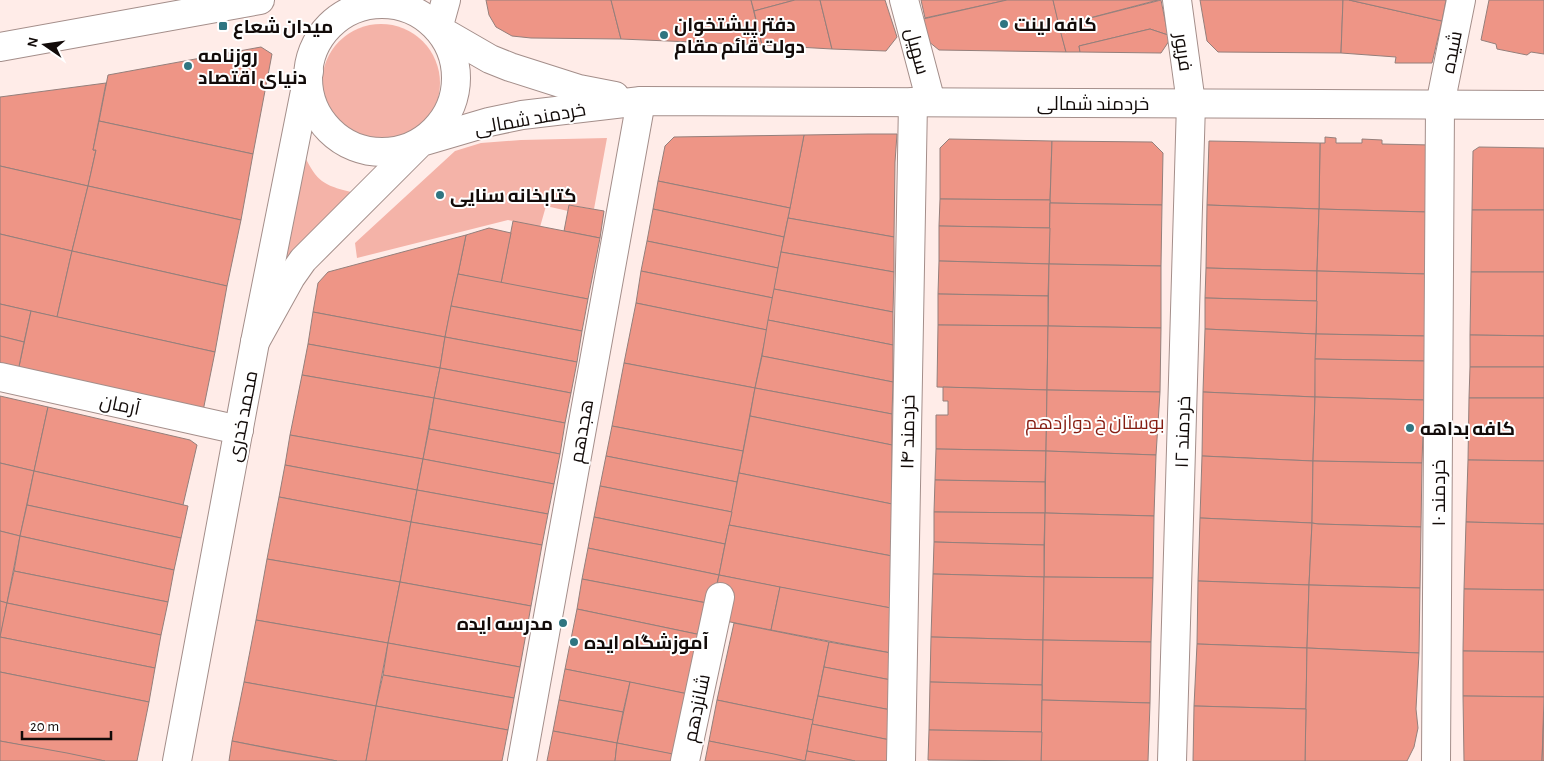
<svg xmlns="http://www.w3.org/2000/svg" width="1544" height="761" viewBox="0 0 1544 761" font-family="'Alegreya Sans',Cairo,sans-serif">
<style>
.green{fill:#f4b3a8}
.building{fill:#ee9586;stroke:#947f7b}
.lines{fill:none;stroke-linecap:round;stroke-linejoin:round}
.street-casing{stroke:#a48e8a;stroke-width:30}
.secondary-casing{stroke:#a48e8a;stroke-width:30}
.street{stroke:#fff;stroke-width:28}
.secondary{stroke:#fff;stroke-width:28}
.poi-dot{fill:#2f7581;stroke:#fff;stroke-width:2}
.labels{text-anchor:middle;stroke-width:4;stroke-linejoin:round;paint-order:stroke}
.poi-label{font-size:19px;font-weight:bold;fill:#120b09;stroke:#fff;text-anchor:start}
.street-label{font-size:19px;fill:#120b09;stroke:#fff}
.park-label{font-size:19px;fill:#851d12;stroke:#fff}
</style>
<rect width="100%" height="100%" fill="#ffece8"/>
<g class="green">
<circle cx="381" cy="83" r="59"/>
<path d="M607,138L594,209L570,205L568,211L546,206L540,227L508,220L357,258L355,243L455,151L481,143L521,140Z"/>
<path d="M298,144C318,182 317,184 359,194L274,272Z"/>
</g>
<g class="building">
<path d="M486,0H611L621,39L531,38L512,36L496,27L489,15Z"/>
<path d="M611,0H751L762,45L621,39Z"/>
<path d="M751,0H795L754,11Z"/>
<path d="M795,0H820L832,49L762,45L754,11Z"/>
<path d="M820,0H885L897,37L886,51L832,49Z"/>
<path d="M921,0H1007L925,18Z"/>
<path d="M1007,0H1053L1066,52L939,50L928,41L923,19Z"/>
<path d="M1053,0H1158L1059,26Z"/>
<path d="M1161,0L1168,35L1150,29L1079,46L1080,52H1066L1059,26Z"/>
<path d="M1200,0H1343L1341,53L1218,52L1207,41Z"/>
<path d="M1343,0H1349L1442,21L1432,63H1395L1396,57L1341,53Z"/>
<path d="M1349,0H1446L1442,21Z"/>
<path d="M1489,0H1544V54L1531,52L1527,55L1497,49L1496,44L1481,40Z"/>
<path d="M1150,29L1168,35L1169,41L1161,53L1080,52L1079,46Z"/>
<path d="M261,47L272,54L253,154L99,121L108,75Z"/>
<path d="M106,83L93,150H96L88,186L0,166V97Z"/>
<path d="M99,121L253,154L241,220L88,186L96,150H93Z"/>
<path d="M868,134H897L895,162L894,237L788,218L804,135Z"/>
<path d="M804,135L790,208L658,181L665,146L674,137Z"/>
<path d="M1325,137L1336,138V143H1362V139L1382,140V144L1431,145L1427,212L1319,209L1320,143H1325Z"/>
<path d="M949,139L1052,141L1050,200L940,199V148Z"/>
<path d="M1052,141L1152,142L1163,153L1162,205L1050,203Z"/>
<path d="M1209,141L1320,143L1319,209L1207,205Z"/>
<path d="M1479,147L1544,148V210H1472L1473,151Z"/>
<path d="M0,166L88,186L72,251L0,234Z"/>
<path d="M658,181L790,208L784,237L653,209Z"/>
<path d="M88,186L241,220L227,286L72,251Z"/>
<path d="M940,199L1050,200V228L939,226Z"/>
<path d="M1050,203L1162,205L1161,266L1049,264Z"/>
<path d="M569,205L604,211L600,238L564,231Z"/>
<path d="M1207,205L1319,209L1317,271L1206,268Z"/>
<path d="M653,209L784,237L778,268L647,241Z"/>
<path d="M1319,209L1427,212L1426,274L1317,271Z"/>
<path d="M1472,210H1544V272H1471Z"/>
<path d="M788,218L894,237V272L781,252Z"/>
<path d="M513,221L600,238L588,299L501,283Z"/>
<path d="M939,226L1050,228L1049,264L939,261Z"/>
<path d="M489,228L511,233L501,283L458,274L466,235Z"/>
<path d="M0,234L72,251L57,317L0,304Z"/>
<path d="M466,235L445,337L313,312L318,283L328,272Z"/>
<path d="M647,241L778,268L773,298L641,271Z"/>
<path d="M72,251L227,286L215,352L57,317Z"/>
<path d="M781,252L894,272L893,312L774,289Z"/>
<path d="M939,261L1049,264L1048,296L938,294Z"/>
<path d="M1049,264L1161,266V328L1048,326Z"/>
<path d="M1206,268L1317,271V301L1205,298Z"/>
<path d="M641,271L773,298L767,330L636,303Z"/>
<path d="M1317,271L1426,274L1425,336L1316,334Z"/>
<path d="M1471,272H1544V336L1470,335Z"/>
<path d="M458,274L588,299L582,331L451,306Z"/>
<path d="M774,289L893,312V345L768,320Z"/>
<path d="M938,294L1048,296V326L938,325Z"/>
<path d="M1205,298L1317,301L1316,334L1205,329Z"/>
<path d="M636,303L767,330L755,388L624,363Z"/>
<path d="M0,304L31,311L24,342L0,336Z"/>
<path d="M451,306L582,331L577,362L445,337Z"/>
<path d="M31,311L215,352L203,411L17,376Z"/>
<path d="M313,312L445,337L440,368L308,344Z"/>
<path d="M768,320L893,345V382L762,356Z"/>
<path d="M938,325L1048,326L1047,390L937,387Z"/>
<path d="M1048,326L1161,328L1160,392L1047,390Z"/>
<path d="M1205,329L1316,334L1315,397L1203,392Z"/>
<path d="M1316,334L1425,336V361L1315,359Z"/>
<path d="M1470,335L1544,336V367H1470Z"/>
<path d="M0,336L24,342L17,376L0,372Z"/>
<path d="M445,337L577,362L571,393L440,368Z"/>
<path d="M308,344L440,368L434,398L302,375Z"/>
<path d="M762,356L893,382L892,414L755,388Z"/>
<path d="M1315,359L1425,361L1424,400L1315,397Z"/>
<path d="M624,363L755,388L743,451L612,426Z"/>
<path d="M1470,367H1544V398H1469Z"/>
<path d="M440,368L571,393L565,423L434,398Z"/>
<path d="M302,375L434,398L423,459L290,435Z"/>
<path d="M943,387L1047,390L1046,451L936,449V415H948V401H943Z"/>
<path d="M755,388L892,414V445L750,416Z"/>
<path d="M1047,390L1160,392L1156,455L1046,451Z"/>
<path d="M1203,392L1315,397L1313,461L1202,456Z"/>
<path d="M0,396L48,407L34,471L0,463Z"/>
<path d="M1315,397L1424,400L1422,463L1313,461Z"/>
<path d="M434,398L565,423L560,454L429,429Z"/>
<path d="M1469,398H1544V461L1468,460Z"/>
<path d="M48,407L190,440L197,445L183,505L34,471Z"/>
<path d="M750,416L892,445V504L739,473Z"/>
<path d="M612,426L743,451L737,482L606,456Z"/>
<path d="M429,429L560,454L554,484L423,459Z"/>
<path d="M290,435L423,459L417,490L285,465Z"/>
<path d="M936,449L1046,451L1045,482L935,480Z"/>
<path d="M1046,451L1156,455L1154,516L1045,513Z"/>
<path d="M606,456L737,482L732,512L600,486Z"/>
<path d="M1202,456L1313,461L1312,523L1200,518Z"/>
<path d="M423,459L554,484L548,514L417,490Z"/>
<path d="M1468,460L1544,461V524L1466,522Z"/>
<path d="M1313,461L1422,463L1421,527L1318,524L1312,523Z"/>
<path d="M0,463L34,471L20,536L0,531Z"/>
<path d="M285,465L417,490L411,522L279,497Z"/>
<path d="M34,471L188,506L181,538L27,505Z"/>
<path d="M739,473L892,504V556L729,525Z"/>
<path d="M935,480L1045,482V513L934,512Z"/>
<path d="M600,486L732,512L725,544L594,517Z"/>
<path d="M417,490L548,514L542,545L411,522Z"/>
<path d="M279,497L411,522L400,582L267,559Z"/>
<path d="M27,505L181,538L174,570L20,536Z"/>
<path d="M934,512L1045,513L1044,545L934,542Z"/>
<path d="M1045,513L1154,516L1153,578L1044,577Z"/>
<path d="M594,517L725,544L719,575L588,548Z"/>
<path d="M1200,518L1312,523L1309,585L1198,581Z"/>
<path d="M411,522L542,545L531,606L400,582Z"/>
<path d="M1466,522L1544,524V590L1464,589Z"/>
<path d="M1312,523L1318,524L1421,527L1420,588L1309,585Z"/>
<path d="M729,525L892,556L891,608L824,596L719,575Z"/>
<path d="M0,531L20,536L7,603L0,601Z"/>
<path d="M20,536L174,570L168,602L14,571Z"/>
<path d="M934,542L1044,545V577L933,574Z"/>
<path d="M588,548L719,575L712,604L582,579Z"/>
<path d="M267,559L400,582L388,643L256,620Z"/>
<path d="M14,571L168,602L161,635L7,603Z"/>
<path d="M933,574L1044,577L1043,640L931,637Z"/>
<path d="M719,575L780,587L771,630L710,618Z"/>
<path d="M1044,577L1153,578L1151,642L1043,640Z"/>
<path d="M582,579L712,604L706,636L577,609Z"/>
<path d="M1198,581L1309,585L1307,648L1197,644Z"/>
<path d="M400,582L531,606L520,667L388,643Z"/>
<path d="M1309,585L1420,588L1419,653L1307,648Z"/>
<path d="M780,587L891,608V653L771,630Z"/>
<path d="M1464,589L1544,590V652L1463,651Z"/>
<path d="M0,601L7,603L0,639Z"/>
<path d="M7,603L161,635L155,668L0,637Z"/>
<path d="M577,609L706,636L693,695L565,669Z"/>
<path d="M256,620L388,643L376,706L244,682Z"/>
<path d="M734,623L829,642L813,720L717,700Z"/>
<path d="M0,637L155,668L149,702L0,672Z"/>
<path d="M931,637L1043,640L1042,685L930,682Z"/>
<path d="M1043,640L1151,642L1150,703L1042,700Z"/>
<path d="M829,642L891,653V680L824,667Z"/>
<path d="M388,643L520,667L514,698L383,675Z"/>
<path d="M1197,644L1307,648L1306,709L1194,706Z"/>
<path d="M1307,648L1419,653L1416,709L1418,728L1414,747L1407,761H1305Z"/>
<path d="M1463,651L1544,652V697L1463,696Z"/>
<path d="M824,667L891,680V710L818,696Z"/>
<path d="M565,669L630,682L623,712L559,700Z"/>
<path d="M0,672L149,702L137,761H105L0,741Z"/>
<path d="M383,675L514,698L508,730L376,706Z"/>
<path d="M244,682L376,706L366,761H337L232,741Z"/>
<path d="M630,682L693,695L681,756L617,743Z"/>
<path d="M930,682L1042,685V732L929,730Z"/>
<path d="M818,696L891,710L890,740L812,724Z"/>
<path d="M1463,696L1544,697L1542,761H1464Z"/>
<path d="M559,700L623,712L617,743L553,731Z"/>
<path d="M717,700L813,720L805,761L709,741Z"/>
<path d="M1042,700L1150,703L1148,761H1041Z"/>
<path d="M376,706L508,730L502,761H366Z"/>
<path d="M1194,706L1306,709L1305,761H1193Z"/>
<path d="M1544,712V761H1542Z"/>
<path d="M812,724L890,740L891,761H855L807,751Z"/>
<path d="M929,730L1042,732L1041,761L928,760Z"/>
<path d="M553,731L617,743L615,761H547Z"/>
<path d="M0,741L67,753L105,761H0Z"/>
<path d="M232,741L277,750L337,761H229Z"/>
<path d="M709,741L774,754L805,761H705Z"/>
<path d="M617,743L673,754L672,761H615Z"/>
<path d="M807,751L832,756L855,761H805Z"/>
</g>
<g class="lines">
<defs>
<g id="street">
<path d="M904,0L931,102"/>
<path d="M0,377L239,430"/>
<path d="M522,761L641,101"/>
<path d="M685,761L720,597"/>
<path d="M901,761L913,102"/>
<path d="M1172,761L1191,103L1177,0"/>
<path d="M1436,761L1440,105L1461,0"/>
</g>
<g id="secondary">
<path d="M446,0L438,29L490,59L510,67L579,89L615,96"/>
<circle cx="382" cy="78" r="74"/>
<path d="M0,47L260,0"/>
<path d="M255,342L291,277L303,260L421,142L489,122L522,115L641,101L1544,105"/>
<path d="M177,761L255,342L309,71"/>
</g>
</defs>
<use href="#street" class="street-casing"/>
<use href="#secondary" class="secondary-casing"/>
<use href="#street" class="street"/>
<use href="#secondary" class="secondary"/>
</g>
<g class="poi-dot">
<circle cx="1004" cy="24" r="5"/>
<rect x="218" y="21" width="10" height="10" rx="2.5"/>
<circle cx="664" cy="35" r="5"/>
<circle cx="188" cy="66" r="5"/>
<circle cx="440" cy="195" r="5"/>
<circle cx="1410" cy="428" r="5"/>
<circle cx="563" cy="623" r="5"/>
<circle cx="574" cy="642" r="5"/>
</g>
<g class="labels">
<g class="poi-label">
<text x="674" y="31">دفتر پیشتخوان<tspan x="674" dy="22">دولت قائم مقام</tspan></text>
<text x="1014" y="31">کافه لینت</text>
<text x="233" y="33">میدان شعاع</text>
<text x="198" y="62">روزنامه<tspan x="198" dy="22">دنیای اقتصاد</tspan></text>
<text x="450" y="202">كتابخانه سنایی</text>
<text x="1420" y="435">کافه بداهه</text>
<text x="553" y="630" text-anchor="end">مدرسه ایده</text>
<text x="584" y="649">آموزشگاه ایده</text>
</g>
<g class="street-label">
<text transform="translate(918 51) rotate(75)" y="7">سهیل</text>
<text transform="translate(1184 52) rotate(82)" y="7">فریور</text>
<text transform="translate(1451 52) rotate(-79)" y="7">شیده</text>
<text x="1093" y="110">خردمند شمالی</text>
<text transform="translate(530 118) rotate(-10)" y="7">خردمند شمالی</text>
<text transform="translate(120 404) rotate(12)" y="7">آرمان</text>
<text transform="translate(242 416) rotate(-79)" y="7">محمد خدری</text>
<text transform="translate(581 431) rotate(-80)" y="7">هجدهم</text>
<text transform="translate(907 432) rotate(-89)" y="7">خردمند ۱۴</text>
<text transform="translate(1182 432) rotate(-88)" y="7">خردمند ۱۲</text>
<text transform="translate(1438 493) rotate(-90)" y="7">خردمند ۱۰</text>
<text transform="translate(696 708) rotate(-78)" y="7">شانزدهم</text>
</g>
<g class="park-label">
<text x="1095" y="429">بوستان خ دوازدهم</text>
</g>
</g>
<g transform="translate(45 45) rotate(283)" stroke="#ffffff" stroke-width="4" paint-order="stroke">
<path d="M0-4L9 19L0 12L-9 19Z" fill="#120b09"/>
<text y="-8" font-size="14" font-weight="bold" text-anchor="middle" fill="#120b09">N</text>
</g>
<path d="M22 731v8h89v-8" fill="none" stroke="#120b09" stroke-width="2.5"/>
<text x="30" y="731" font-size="15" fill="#120b09" stroke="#ffffff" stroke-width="4" paint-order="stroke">20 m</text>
</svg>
